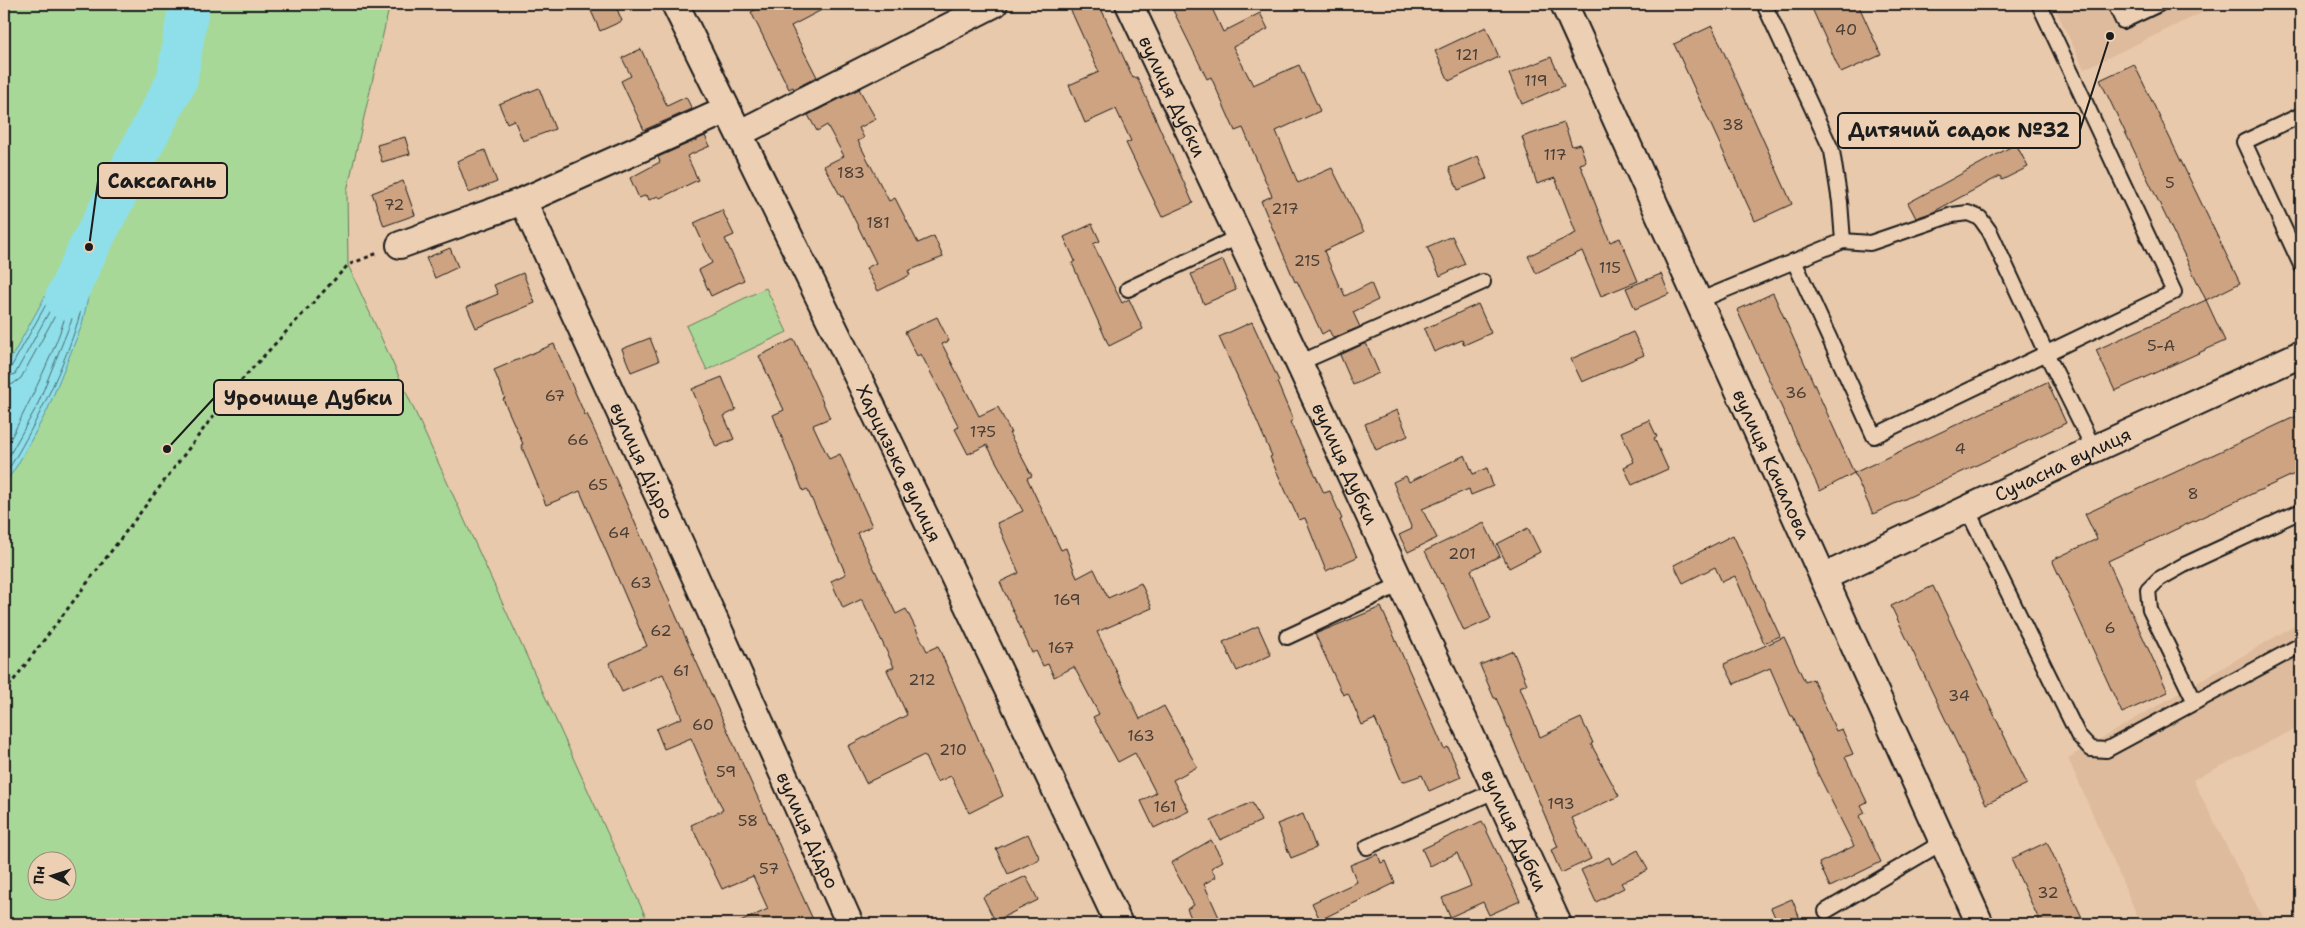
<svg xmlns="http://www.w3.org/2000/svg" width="2305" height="928" viewBox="0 0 2305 928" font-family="'Shantell Sans',sans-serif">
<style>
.built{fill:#ddbb9c}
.green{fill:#a8d898;stroke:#627a5a;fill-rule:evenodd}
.water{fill:#8edfe9;stroke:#609197}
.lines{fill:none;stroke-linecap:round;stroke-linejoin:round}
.shore{stroke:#4a6a6e;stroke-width:1}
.river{stroke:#8edfe9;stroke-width:41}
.building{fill:#cda382;stroke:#1c1c1c}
.lane-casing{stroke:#1c1c1c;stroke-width:18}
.street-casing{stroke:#1c1c1c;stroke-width:30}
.path{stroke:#1c1c1c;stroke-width:3;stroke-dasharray:4 4;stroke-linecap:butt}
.lane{stroke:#edd0b4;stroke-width:14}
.street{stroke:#edd0b4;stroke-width:26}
.labels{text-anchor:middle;stroke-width:4;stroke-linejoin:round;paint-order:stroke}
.number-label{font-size:16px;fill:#483e36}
.street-label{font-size:19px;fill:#1c1c1c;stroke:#edd0b4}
.leader{fill:none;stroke:#1c1c1c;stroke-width:2}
.callout-dot{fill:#1c1c1c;stroke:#edd0b4;stroke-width:2}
.callout{fill:#edd0b4;stroke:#1c1c1c;stroke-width:2}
.callout-label{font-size:20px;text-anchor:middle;font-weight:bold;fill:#1c1c1c}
</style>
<rect width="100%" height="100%" fill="#e9c9ab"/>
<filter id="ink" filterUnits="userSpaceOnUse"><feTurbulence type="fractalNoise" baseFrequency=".02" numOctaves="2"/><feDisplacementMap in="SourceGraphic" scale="10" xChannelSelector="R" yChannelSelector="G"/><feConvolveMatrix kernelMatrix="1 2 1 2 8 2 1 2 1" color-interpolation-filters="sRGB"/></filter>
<g filter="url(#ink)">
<g class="built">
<path d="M2053,4H2220L2084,69Z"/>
<path d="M2301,622V726L2193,780L2266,924H2141L2068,758Z"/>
</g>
<g class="green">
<path d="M4,4H390L347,191L348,265L649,924H4ZM38,860H68V890H38Z"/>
<path d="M766,288L787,332L707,370L686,326Z"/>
</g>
<path class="water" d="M89,247L92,279L82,325L47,411L18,464L4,485V371L59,271Z"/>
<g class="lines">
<g class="shore">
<path d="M4,372L10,369L63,274L84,260C100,303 30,438 4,476"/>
<path d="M4,378L15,374L67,279L79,272L81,279L71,322L37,406L4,465"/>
<path d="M4,386L13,384L21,378L63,301L67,300C72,321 17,427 4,451"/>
</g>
<path class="river" d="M65,299L89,247L177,80L189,4"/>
</g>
<g class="building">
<path d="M588,4H615L622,21L600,31Z"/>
<path d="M767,4H833L791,26L817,77L794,89L793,87L789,89L751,12Z"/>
<path d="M1068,4H1099L1133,78L1137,77L1193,203L1162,217L1126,143L1131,141L1116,109L1085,123L1069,85L1099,72Z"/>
<path d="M1170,4H1210L1223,32L1260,13L1268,29L1233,47L1253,85L1299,65L1320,111L1276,131L1298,183L1332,168L1364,232L1324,251L1340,288L1341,287L1345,296L1371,283L1378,300L1353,312L1360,327L1333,338L1329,330L1322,334L1297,281L1295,282L1261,201L1272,196L1243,128L1235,131L1211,77L1207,79Z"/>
<path d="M1810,4H1858L1881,55L1841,73Z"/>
<path d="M1712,26L1792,204L1755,221L1674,44Z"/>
<path d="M1486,27L1499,57L1449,81L1435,51Z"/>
<path d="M641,49L667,106L686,97L692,109L644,130L621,81L631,76L622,58Z"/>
<path d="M1551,57L1564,86L1522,104L1509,74Z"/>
<path d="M2134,64L2240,283L2206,300L2100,80Z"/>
<path d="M539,88L555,129L523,141L514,120L507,123L499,104Z"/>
<path d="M859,89L876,119L859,128L864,138L858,141L889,201L895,198L918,243L934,236L943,257L908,271L910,275L878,291L866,268L876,263L843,196L841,197L824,166L844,156L827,125L817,131L808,115Z"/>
<path d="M1564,123L1572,146L1580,144L1586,162L1580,164L1610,242L1620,238L1638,281L1601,296L1582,251L1536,273L1528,256L1576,233L1555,178L1537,184L1522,137Z"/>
<path d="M705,136L710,146L687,156L698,180L660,198L658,196L649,200L647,195L639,198L630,178L660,162L658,157Z"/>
<path d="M405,137L410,154L382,162L377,145Z"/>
<path d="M2016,144L2028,167L2002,180L2000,176L1933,212L1916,218L1908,203Z"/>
<path d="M485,150L497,182L469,193L457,161Z"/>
<path d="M1478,156L1487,179L1458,190L1449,168Z"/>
<path d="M403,181L415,215L384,226L372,193Z"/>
<path d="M722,210L734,235L725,239L744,280L711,296L699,270L712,263L694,223Z"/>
<path d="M1092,224L1100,241L1093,244L1122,303L1129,299L1143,329L1109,346L1072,263L1075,261L1064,237Z"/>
<path d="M1452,236L1465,264L1440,276L1427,247Z"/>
<path d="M450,248L458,267L435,278L426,258Z"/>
<path d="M1223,260L1236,290L1204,304L1191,274Z"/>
<path d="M523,273L535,303L476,328L467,307L498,294L494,285Z"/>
<path d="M1661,274L1669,294L1635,309L1626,288Z"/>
<path d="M1773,293L1854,473L1820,491L1737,310Z"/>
<path d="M2206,300L2225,341L2115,391L2096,350Z"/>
<path d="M1478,304L1491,333L1464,345L1462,340L1434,352L1424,329Z"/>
<path d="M937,317L949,341L942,344L979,416L998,407L1011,433H1009L1032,476L1027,478L1061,550L1066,548L1077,578L1094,569L1108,598L1141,583L1152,608L1097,632L1140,719L1164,706L1197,767L1173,780L1189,811L1154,828L1141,801L1156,793L1135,753L1118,762L1093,717L1099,714L1074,667L1054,677L1048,664L1043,666L1036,651L1032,653L1000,582L1019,573L997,523L1023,511L987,445L968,454L955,429L959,427L921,354L917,356L905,332Z"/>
<path d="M1252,322L1279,381L1277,382L1293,420L1290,422L1324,493L1330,491L1342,519L1340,520L1357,557L1326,571L1305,518L1299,520L1270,457L1272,456L1250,405L1219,337Z"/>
<path d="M1633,332L1644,355L1582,382L1571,359Z"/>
<path d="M650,338L659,361L631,372L622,349Z"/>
<path d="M794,339L830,418L813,425L829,459L840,454L872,526L857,533L896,614L906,609L927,651L938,646L1003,796L969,813L951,776L937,782L924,755L866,783L848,746L907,715L887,670L894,667L862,599L843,608L831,581L846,574L807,489L803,491L773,415L784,410L759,356Z"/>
<path d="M1366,343L1379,373L1353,385L1340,355Z"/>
<path d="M554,344L585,415L587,414L692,652L815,924H736L768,909L753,876L722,889L691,825L723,810L691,738L664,749L656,729L682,718L663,674L622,692L609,663L647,646L580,491L546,505L521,445L523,444L503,399L505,398L494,370Z"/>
<path d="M722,377L736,410L724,416L734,439L716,447L692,389Z"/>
<path d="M2047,382L2066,423L1873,514L1854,473Z"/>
<path d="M1397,410L1408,436L1376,450L1365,424Z"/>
<path d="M2301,414V471L2108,561L2168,692L2122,713L2052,560L2097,539L2085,514Z"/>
<path d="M1649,420L1657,437L1654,438L1668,469L1632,485L1624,467L1634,462L1621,432Z"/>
<path d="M1465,455L1473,474L1487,468L1493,486L1471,495L1469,489L1422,509L1437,538L1408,552L1399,535L1412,529L1393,482L1406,476L1409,482Z"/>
<path d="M1484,523L1500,556L1471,570L1491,619L1464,631L1442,583L1441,584L1425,551Z"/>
<path d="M1528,528L1540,552L1509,568L1497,544Z"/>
<path d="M1733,535L1780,636L1764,643L1735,576L1722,582L1715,567L1683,583L1674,565Z"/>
<path d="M1933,586L2027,784L1986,804L1891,606Z"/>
<path d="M1381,607L1444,749L1448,747L1461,777L1429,791L1422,775L1402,782L1375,719L1362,725L1348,693L1343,695L1315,634Z"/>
<path d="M1258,626L1271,655L1237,671L1223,642Z"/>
<path d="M1784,637L1805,682L1813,679L1836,731L1842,729L1853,754L1845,757L1867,802L1861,805L1865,813L1859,816L1881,862L1830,887L1819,863L1854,846L1816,770L1793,716H1791L1770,668L1734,684L1724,664Z"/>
<path d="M1513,651L1527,684L1520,687L1540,737L1581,718L1593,743L1591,744L1619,796L1572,818L1591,859L1561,873L1551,850L1558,847L1496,698H1494L1480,665Z"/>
<path d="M1252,802L1261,821L1220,840L1211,821Z"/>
<path d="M1303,814L1316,848L1291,858L1277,824Z"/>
<path d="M1482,821L1520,901L1489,915L1483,902L1450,917L1442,898L1471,886L1457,853L1430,866L1422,849Z"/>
<path d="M1028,834L1040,859L1008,874L996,849Z"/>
<path d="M1211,840L1223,861L1211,868L1216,877L1204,884L1222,924H1205L1204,922L1194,924L1187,909L1194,905L1171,863Z"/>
<path d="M2047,842L2085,924H2041L2011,859Z"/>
<path d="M1638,850L1648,870L1621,883L1624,888L1596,902L1581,870L1609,857L1612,864Z"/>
<path d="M1378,854L1381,863L1386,861L1395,883L1320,920L1312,903L1357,882L1350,865Z"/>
<path d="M1026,876L1038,900L995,921L983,897Z"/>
<path d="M1792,899L1802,924H1778L1771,908Z"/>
</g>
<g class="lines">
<defs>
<g id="lane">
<path d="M1764,4L1832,151L1840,202L1843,241"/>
<path d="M2115,4L2123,21L2159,4"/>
<path d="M2301,115L2244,142L2301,265"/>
<path d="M1794,261L1874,436L2174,292L2039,4"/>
<path d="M1128,289L1240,236"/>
<path d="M1698,301L1843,241L1870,243L1952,215L1968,213L1980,218L1990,232L2046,353L2094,449"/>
<path d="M1299,363L1483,282"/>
<path d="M1967,509L2078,735L2091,749L2106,750L2195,702L2150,610L2148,590L2159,579L2184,565L2301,511"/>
<path d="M1287,637L1401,584"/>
<path d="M2195,702L2301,645"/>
<path d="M1367,847L1497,790"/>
<path d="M1826,911L1943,842"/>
</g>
<g id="street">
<path id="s1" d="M675,4C826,309 974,616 1119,924"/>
<path id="s2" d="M1129,4L1299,363L1558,924"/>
<path id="s3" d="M1564,4L1980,924"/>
<path id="s4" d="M727,110L523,201L685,554L850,924"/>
<path d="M740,133L994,4"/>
<path d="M400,245L523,201"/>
<path id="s5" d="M1824,577L2094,449L2301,354"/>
</g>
</defs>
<use href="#lane" class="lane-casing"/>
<use href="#street" class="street-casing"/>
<path class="path" d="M4,693L236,386L348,265L378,253"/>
<use href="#lane" class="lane"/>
<use href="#street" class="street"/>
</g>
</g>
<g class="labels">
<g class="number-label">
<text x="1846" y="35">40</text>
<text x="1467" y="60">121</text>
<text x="1536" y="86">119</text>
<text x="1733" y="130">38</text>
<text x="1555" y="160">117</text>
<text x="851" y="178">183</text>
<text x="2170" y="188">5</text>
<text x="394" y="210">72</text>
<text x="1285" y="214">217</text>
<text x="878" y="228">181</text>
<text x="1307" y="266">215</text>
<text x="1610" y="273">115</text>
<text x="2161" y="351">5-А</text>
<text x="1796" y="398">36</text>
<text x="555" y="401">67</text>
<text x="983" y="437">175</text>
<text x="578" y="445">66</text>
<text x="1960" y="454">4</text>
<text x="598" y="490">65</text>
<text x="2193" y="499">8</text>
<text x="619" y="538">64</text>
<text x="1462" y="559">201</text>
<text x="641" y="588">63</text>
<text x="1067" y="605">169</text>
<text x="2110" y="633">6</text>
<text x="661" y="636">62</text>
<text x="1061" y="653">167</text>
<text x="681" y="676">61</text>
<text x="922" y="685">212</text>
<text x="1959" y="701">34</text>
<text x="703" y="730">60</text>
<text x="1141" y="741">163</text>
<text x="953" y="755">210</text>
<text x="726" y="777">59</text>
<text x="1561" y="809">193</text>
<text x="1165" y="812">161</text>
<text x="748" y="826">58</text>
<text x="769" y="874">57</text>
<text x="2048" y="898">32</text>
</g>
<g class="street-label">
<text dy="7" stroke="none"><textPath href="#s2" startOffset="102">вулиця Дубки</textPath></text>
<text dy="7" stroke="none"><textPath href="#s4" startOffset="509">вулиця Дідро</textPath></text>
<text dy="7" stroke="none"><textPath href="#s1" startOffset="511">Харцизька вулиця</textPath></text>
<text dy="7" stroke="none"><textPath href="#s2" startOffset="508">вулиця Дубки</textPath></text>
<text dy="7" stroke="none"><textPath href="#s3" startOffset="505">вулиця Качалова</textPath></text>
<text dy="7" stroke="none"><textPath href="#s5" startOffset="264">Сучасна вулиця</textPath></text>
<text dy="7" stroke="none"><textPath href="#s4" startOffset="914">вулиця Дідро</textPath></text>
<text dy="7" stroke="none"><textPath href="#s2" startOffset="912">вулиця Дубки</textPath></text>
</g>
</g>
<path class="leader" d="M2110 36L2080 130M89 247L98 181M167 449L214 398"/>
<g class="callout-dot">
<circle cx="2110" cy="36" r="5"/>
<circle cx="89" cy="247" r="5"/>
<circle cx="167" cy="449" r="5"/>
</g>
<g class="callout">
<rect x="1838" y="113" width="242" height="35" rx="5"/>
<rect x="98" y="163" width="129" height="35" rx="5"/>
<rect x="214" y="380" width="189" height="35" rx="5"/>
</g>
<g class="callout-label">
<text x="1959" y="137">Дитячий садок №32</text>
<text x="162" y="188">Саксагань</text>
<text x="308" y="405">Урочище Дубки</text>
</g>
<rect width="2305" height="928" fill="none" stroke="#edd0b4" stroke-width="20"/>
<rect x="10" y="10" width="2285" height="908" fill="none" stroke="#1c1c1c" stroke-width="2" filter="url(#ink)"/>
<g transform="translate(52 876) rotate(274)"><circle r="24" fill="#edd0b4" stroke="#998877"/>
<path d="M0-4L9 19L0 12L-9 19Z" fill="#1c1c1c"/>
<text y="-8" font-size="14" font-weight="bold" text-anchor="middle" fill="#1c1c1c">Пн</text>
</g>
</svg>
